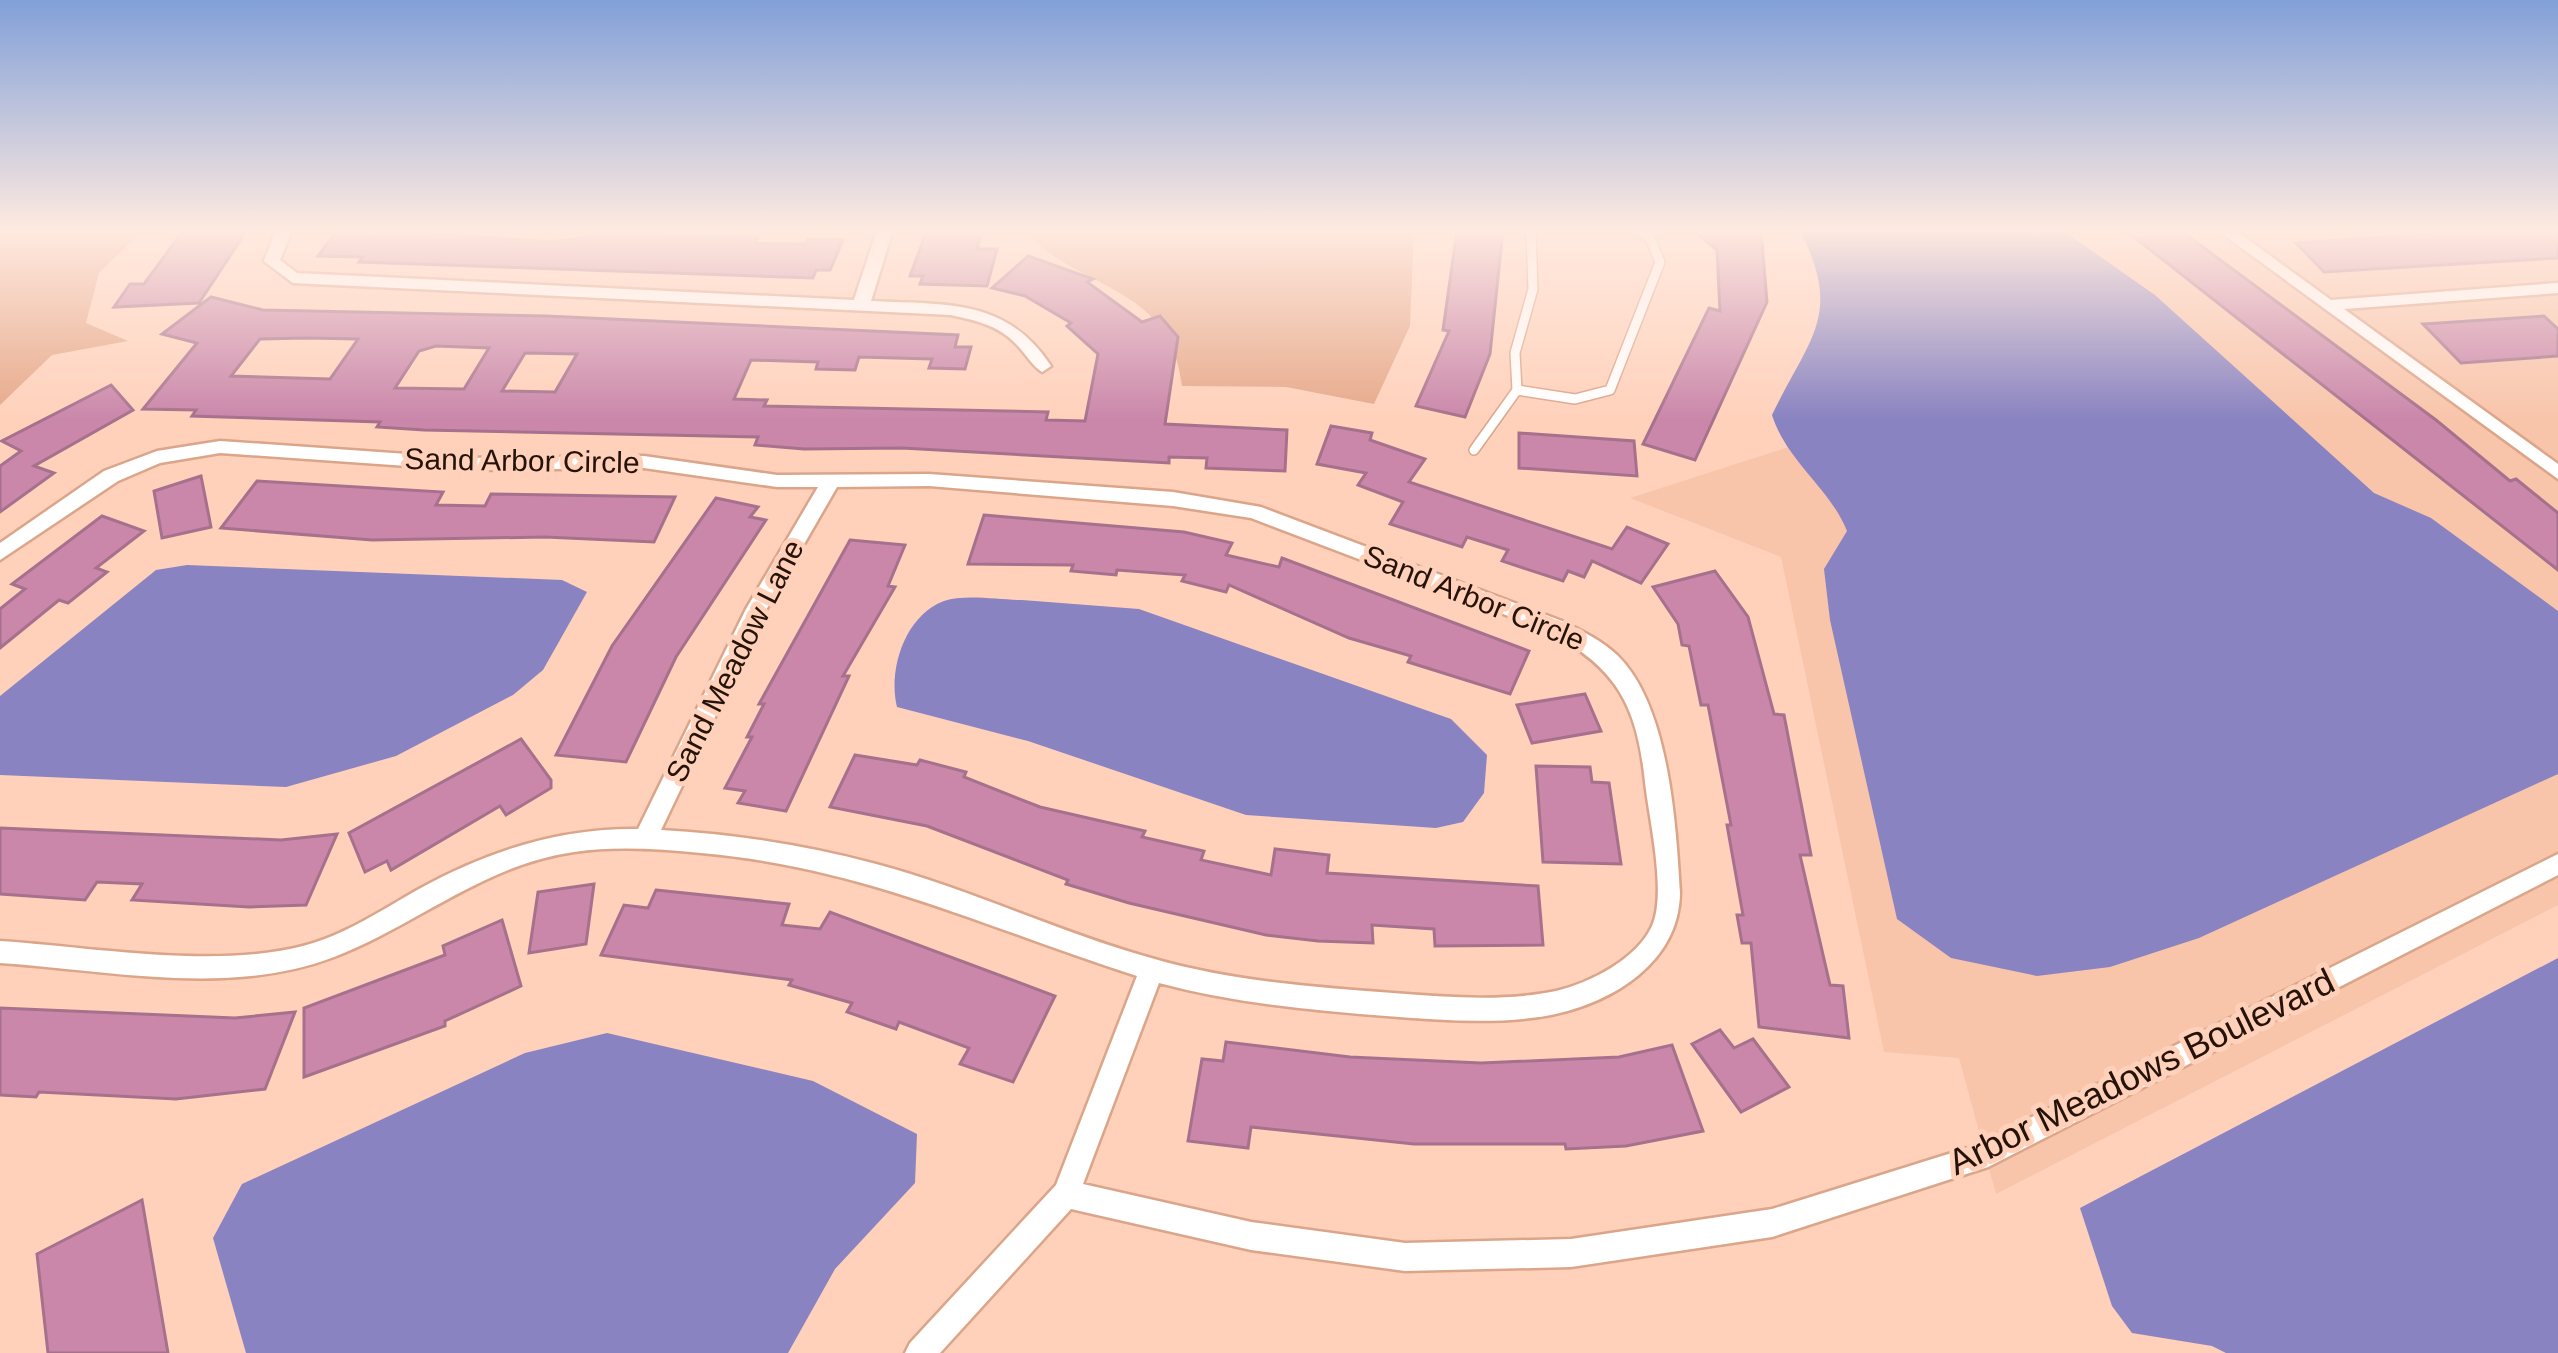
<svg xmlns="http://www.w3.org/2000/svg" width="2558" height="1353" viewBox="0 0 2558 1353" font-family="Arial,sans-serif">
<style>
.built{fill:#f8c5ab}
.green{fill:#e6a889}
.water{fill:#8983c1}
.building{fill:#ca87aa;stroke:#a6718c;stroke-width:3;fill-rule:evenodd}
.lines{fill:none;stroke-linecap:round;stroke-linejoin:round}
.service-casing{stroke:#dba58a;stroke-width:12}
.minor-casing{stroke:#dba58a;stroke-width:5}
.service{stroke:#fff;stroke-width:9}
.minor{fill:#fff;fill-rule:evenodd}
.labels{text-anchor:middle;stroke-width:10;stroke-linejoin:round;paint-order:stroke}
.street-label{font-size:30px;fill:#251208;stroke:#ffd1bb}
.near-street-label{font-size:36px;fill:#251208;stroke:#ffd1bb}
</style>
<rect width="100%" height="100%" fill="#ffd1bb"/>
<path class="built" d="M1854,230H2558V905L1996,1194L1959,1058L1884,1052L1781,557L1630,498L1951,395Z"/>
<g class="green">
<path d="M0,230H143L99,273L86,323L128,341L52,355L0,405Z"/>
<path d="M1023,230H1414L1410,326L1374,404L1286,387L1182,386C1170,283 1081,293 1023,230Z"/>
</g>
<g class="water">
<path d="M1800,230H2062L2155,295L2374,493L2431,518L2558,611V774L2199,938L2110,967L2037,976L1951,958L1897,919L1830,620L1824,569L1847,531C1830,488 1787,462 1772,415C1810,336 1843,316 1800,230Z"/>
<path d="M187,565L562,580L587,592L543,670L513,695L396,756L286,787L0,775V696L156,570Z"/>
<path d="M1022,600L1139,609L1451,719L1487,755L1484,793L1463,822L1436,828L1246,815L1028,741L897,707C888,671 904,616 944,601C965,594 999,600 1022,600Z"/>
<path d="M2558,958V1353H2226L2212,1346L2132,1333L2112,1306L2080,1208Z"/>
<path d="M607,1033L813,1081L917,1134L915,1183L835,1269L788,1353H246L213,1238L242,1184L525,1053Z"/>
</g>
<g class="building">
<path d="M247,230L199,303L114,307L130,284H144L183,231Z"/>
<path d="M383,230L552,242L600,235L758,237L755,243L805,244L808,239L843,240L830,270H816L813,278L359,262L363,257L318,256L334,235L378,236Z"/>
<path d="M927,230H982L977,249H997L987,286L920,284L923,276H910Z"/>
<path d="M1457,230H1503L1490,354L1465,417L1416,406L1449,331L1443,330Z"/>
<path d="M1693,230H1761L1767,302L1695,460L1643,444L1709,308L1720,311L1717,250Z"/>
<path d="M2125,230H2180L2436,420L2510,481L2516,479L2558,513V570Z"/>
<path d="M2492,230H2558V258L2324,272L2296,243Z"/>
<path d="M1028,256L1093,279L1087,282L1142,322L1160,316L1178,337L1165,424L1287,430L1285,471L1206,468L1207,458L1169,457V463L902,448L804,449L755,445L758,437L424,430L377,427L380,422L192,416L196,410L143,409L197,343L162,334L211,297L263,310L546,316L958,335L955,347H971L965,369L929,368L932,359L859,357L855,370L816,369L818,362L751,360L734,399L767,400L764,406L1048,412L1046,420L1085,421L1098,354L1067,326L1071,323L1025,296L992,288ZM260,339L307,338L358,339L330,379L231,376ZM436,346L489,348L464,389L395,388L419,351ZM525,353L577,354L555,392L502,391Z"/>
<path d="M2544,316L2558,329V356L2461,363L2423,324Z"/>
<path d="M111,385L133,410L34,466L54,473L0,512V466L21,451L2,441Z"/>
<path d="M1331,426L1372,433L1370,440L1425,459L1409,482L1612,549L1627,527L1668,544L1641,583L1592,561L1584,577L1568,571L1563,581L1502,561L1508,550L1486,543L1467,537L1462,547L1390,524L1403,502L1358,485L1366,473L1317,464Z"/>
<path d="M1519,433L1634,441L1637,476L1519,468Z"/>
<path d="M201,476L211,527L162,538L154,491Z"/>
<path d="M257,481L443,492L436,505L485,506L491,494L675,497L654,542L545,537L372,540L221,528Z"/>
<path d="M716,498L758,507L750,517L766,520L676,657L626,762L556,755L612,646Z"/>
<path d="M984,515L1184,532L1232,543L1226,555L1279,567L1282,558L1529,651L1510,694L1408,662L1411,656L1349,638L1229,585L1226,592L1182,581L1185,575L1117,570L1116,575L1071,571L1073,565L968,564Z"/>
<path d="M102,516L144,531L96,568L107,572L68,603L59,600L0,648V609L25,589L12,584Z"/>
<path d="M850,540L905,545L888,586L895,587L843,676H849L786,811L738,803L745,791L725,788L752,737H747L764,704H759Z"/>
<path d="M1715,571L1748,617L1774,714L1784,715L1811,855H1800L1830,985L1843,986L1849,1038L1759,1027L1751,943H1742L1737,915H1743L1727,825H1731L1708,705H1701L1689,646L1682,645L1678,624L1653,587Z"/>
<path d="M1585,694L1601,731L1532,743L1517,705Z"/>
<path d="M521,739L551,780V788L506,815L500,806L391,870L387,861L365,872L349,833Z"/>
<path d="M855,755L917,765L920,760L966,772L964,777L1040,807L1145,831L1142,837L1204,851L1201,860L1271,875L1275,849L1329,855L1327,873L1538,886L1543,945L1435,946L1434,929L1372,925L1373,943L1318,941L1266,935L1129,903L1066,884L1068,880L927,826L830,807Z"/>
<path d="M1536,766L1590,767L1592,782L1609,783L1621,864L1543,862Z"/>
<path d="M0,828L281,840L337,834L306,905L249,907L132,900L142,884L97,882L85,900L0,894Z"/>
<path d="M594,884L586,944L529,953L538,892Z"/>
<path d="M656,890L789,904L782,925L820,929L830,912L1055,996L1013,1082L960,1064L969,1048L899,1022L896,1029L847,1012L852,1003L789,985L792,980L601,955L624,905L648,908Z"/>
<path d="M502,920L521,986L445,1021V1026L304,1077V1008L445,955L443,946Z"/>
<path d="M0,1008L235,1018L295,1012L265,1089L176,1099L39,1092L36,1097L0,1095Z"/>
<path d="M1720,1030L1734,1048L1753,1039L1789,1087L1741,1112L1692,1044Z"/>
<path d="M1226,1042L1350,1057L1481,1063L1619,1057L1672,1045L1703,1131L1626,1146L1566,1149L1565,1144H1414L1251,1127L1248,1148L1188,1141L1202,1059L1223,1061Z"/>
<path d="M142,1200L168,1353H48L37,1254Z"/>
</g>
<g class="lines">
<defs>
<g id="service">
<path d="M1517,390L1575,399L1610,390L1660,262L1649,236L1638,230"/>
<path d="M1474,450L1517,390L1515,353L1533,289L1531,230"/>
</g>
<g id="minor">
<path d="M276,230H292L280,260L297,273L854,300L877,230H893L871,301C944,305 1006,297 1051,366L1042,372C1031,365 1025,352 1015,343C998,325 974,320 951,315L293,283L264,261Z"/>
<path d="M2217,230H2235L2331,300L2558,283V293L2344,309L2558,464V479Z"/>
<path d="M220,441L464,458L644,456L777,475L929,474L1173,492L1261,507L1562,621C1582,631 1601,640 1617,655C1669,705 1676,824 1680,893C1679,962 1614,1002 1551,1015C1498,1025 1441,1020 1386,1016C1310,1010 1234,1003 1159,983L1083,1184L1251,1222L1405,1243L1571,1239L1772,1209L1974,1146L2558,854V875L1988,1167L1772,1237L1571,1267L1405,1271L1251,1250L1071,1209L940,1353H905L910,1343L1056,1185L1137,976C987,928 863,867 701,853C659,849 616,846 574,852C483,865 417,925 334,957C230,997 107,970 0,963V941C92,947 214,969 303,946C345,935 382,910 419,889C488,851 559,828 638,829L746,609L818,487H777L644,468L464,470L220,453L160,463L118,481L0,560V543L104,471L157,451ZM929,486L1173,506L1251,518L1548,631C1617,668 1637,705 1645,782C1649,819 1667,893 1652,926C1637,959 1590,983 1556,991C1504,1002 1447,997 1393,993C1312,987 1230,981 1151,958C1058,932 970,889 876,864C806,845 733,834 661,830L766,610L837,487Z"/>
</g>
</defs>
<use href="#service" class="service-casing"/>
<use href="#minor" class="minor-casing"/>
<use href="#service" class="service"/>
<use href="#minor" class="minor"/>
</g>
<linearGradient id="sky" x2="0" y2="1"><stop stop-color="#82a0d8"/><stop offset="0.55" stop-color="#ffeae0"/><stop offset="1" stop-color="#ffeae0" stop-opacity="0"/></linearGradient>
<rect width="2558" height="419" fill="url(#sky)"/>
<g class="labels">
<g class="street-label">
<text transform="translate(522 461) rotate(1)" y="10">Sand Arbor Circle</text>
<text transform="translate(1474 598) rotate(22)" y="10">Sand Arbor Circle</text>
<text transform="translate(735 661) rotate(-63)" y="10">Sand Meadow Lane</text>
</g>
<g class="near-street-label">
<text transform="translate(2141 1071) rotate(-26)" y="13">Arbor Meadows Boulevard</text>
</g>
</g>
</svg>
